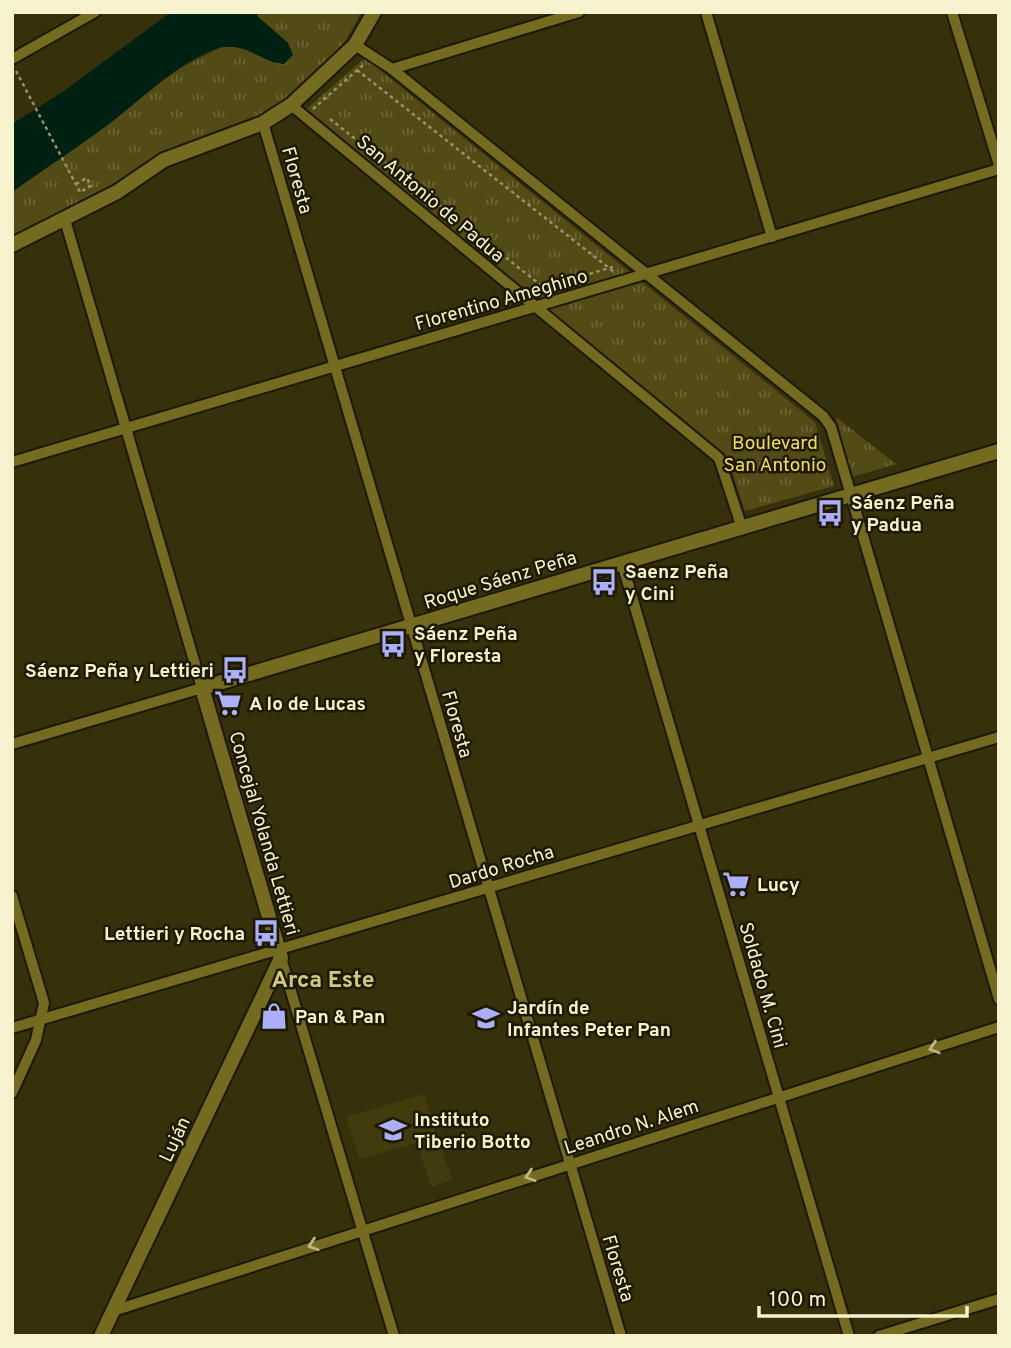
<svg xmlns="http://www.w3.org/2000/svg" width="1011" height="1348" viewBox="0 0 1011 1348" font-family="Overpass,sans-serif">
<style>
.built{fill:#413b0d}
.grass{fill:url(#grass-tufts)}
.water{fill:#002012}
.lines{fill:none;stroke-linecap:round;stroke-linejoin:round}
.minor-casing{stroke:#1c1903;stroke-width:14}
.tertiary-casing{stroke:#1c1903;stroke-width:18}
.path{stroke:#97926d;stroke-width:2.5;stroke-dasharray:3.5 3.5;stroke-linecap:butt}
.minor{stroke:#746b20;stroke-width:10}
.tertiary{stroke:#746b20;stroke-width:14}
.oneway{stroke:#bcb580}
.labels{text-anchor:middle;stroke-width:5;stroke-linejoin:round;paint-order:stroke}
.street-label{font-size:19px;fill:#f6f2ce;stroke:#1d1900}
.park-label{font-size:19px;fill:#f2e053;stroke:#1d1900}
.poi-label{font-size:19px;font-weight:bold;fill:#f6f2ce;stroke:#1d1900;text-anchor:start}
.quarter-label{font-size:23px;font-weight:bold;fill:#d1c87f;stroke:#1d1900}
</style>
<defs>
<pattern id="grass-tufts" width="24" height="20" patternUnits="userSpaceOnUse" patternTransform="scale(1.75)"><rect width="24" height="20" fill="#524b15"/><path d="M3 7l-1-3M5 7V3M7 7l1-3M15 17l-1-3M17 17v-4M19 17l1-3" fill="none" stroke="#6c6536"/></pattern>
</defs>
<rect width="100%" height="100%" fill="#36310a"/>
<path class="built" d="M424,1094L452,1180L431,1187L417,1143L359,1159L346,1117Z"/>
<g class="grass">
<path d="M258,12H361C340,60 288,108 240,128C221,136 198,136 179,147C123,177 70,211 12,240V192L109,124L173,72L221,47H245L274,63L288,43L257,16Z"/>
<path d="M365,58L815,422L834,486L745,511L728,460L305,110Z"/>
<path d="M836,417L896,464L852,477Z"/>
</g>
<path class="water" d="M171,12H258L257,16L288,43L293,55L284,64C261,62 248,44 224,47C190,52 137,103 109,124C77,148 44,169 12,192V124L64,91Z"/>
<g class="lines">
<defs>
<g id="minor">
<path d="M706,12L772,237"/>
<path d="M952,12L999,165"/>
<path d="M355,45L392,69L823,416L831,427L999,999"/>
<path d="M12,59L95,12"/>
<path d="M392,69L579,12"/>
<path d="M291,105L719,458L742,528"/>
<path d="M263,123L621,1336"/>
<path d="M12,462L999,169"/>
<path d="M622,563L849,1336"/>
<path d="M12,744L202,688L65,220"/>
<path d="M12,896L44,1003L36,1040L12,1093"/>
<path d="M281,958L394,1336"/>
<path d="M12,1028L999,737"/>
<path d="M113,1311L999,1027"/>
<path d="M879,1336L999,1299"/>
</g>
<g id="tertiary">
<path d="M12,245L117,192L164,160L263,123L291,105L355,45L374,12"/>
<path d="M101,1336L281,958L202,688L999,451"/>
</g>
</defs>
<use href="#minor" class="minor-casing"/>
<use href="#tertiary" class="tertiary-casing"/>
<g class="path">
<path d="M357,70L614,272"/>
<path d="M16,71L80,192"/>
<path d="M313,109L363,65"/>
<path d="M330,119L547,290"/>
<path d="M76,184L87,178L91,186L80,192"/>
<path d="M536,290L616,266"/>
</g>
<use href="#minor" class="minor"/>
<use href="#tertiary" class="tertiary"/>
</g>
<defs><path id="oneway-chevron" d="M-2-3.5L2.5 0L-2 3.5" fill="none" stroke-width="1.6" stroke-linecap="round" stroke-linejoin="round" transform="scale(1.75)"/></defs>
<g class="oneway">
<use href="#oneway-chevron" transform="translate(934 1048) rotate(162)"/>
<use href="#oneway-chevron" transform="translate(530 1176) rotate(162)"/>
<use href="#oneway-chevron" transform="translate(313 1245) rotate(162)"/>
</g>
<defs>
<symbol id="bus-bare" viewBox="-9 -9 18 18"><path d="M-5-6H5V4H4V6H2V4H-2V6H-4V4H-5ZM-3.5-4V0h7V-4ZM-3.5 1.2v1.5H-2V1.2ZM2 1.2v1.5H3.5V1.2Z" fill="#acaffb" stroke="#1d1900" stroke-width="2.5" paint-order="stroke"/></symbol>
<symbol id="supermarket-bare" viewBox="-9 -9 18 18"><path d="M-6-5.5h2.5l.6 2H6L4.5 2H-2.5L-4.4-4H-6ZM-1.5 3.2a1.3 1.3 0 1 0 .1 0ZM3 3.2a1.3 1.3 0 1 0 .1 0Z" fill="#acaffb" stroke="#1d1900" stroke-width="2.5" paint-order="stroke"/></symbol>
<symbol id="shop-bare" viewBox="-9 -9 18 18"><path d="M-5-2.5h2.3a2.7 3.5 0 0 1 5.4 0H5L5.5 6h-11ZM-1.5-2.5h3a1.5 2.3 0 0 0-3 0Z" fill="#acaffb" stroke="#1d1900" stroke-width="2.5" paint-order="stroke"/></symbol>
<symbol id="school-bare" viewBox="-9 -9 18 18"><path d="M0-5L7-2L0 1L-7-2ZM-4 1L0 2.5L4 1V4Q0 6-4 4Z" fill="#acaffb" stroke="#1d1900" stroke-width="2.5" paint-order="stroke"/></symbol>
</defs>
<g fill-rule="evenodd">
<use href="#bus-bare" x="811" y="494" width="38" height="38"/>
<use href="#bus-bare" x="585" y="563" width="38" height="38"/>
<use href="#bus-bare" x="374" y="625" width="38" height="38"/>
<use href="#bus-bare" x="216" y="651" width="38" height="38"/>
<use href="#supermarket-bare" x="209" y="684" width="38" height="38"/>
<use href="#supermarket-bare" x="717" y="865" width="38" height="38"/>
<use href="#bus-bare" x="247" y="914" width="38" height="38"/>
<use href="#shop-bare" x="255" y="997" width="38" height="38"/>
<use href="#school-bare" x="467" y="999" width="38" height="38"/>
<use href="#school-bare" x="374" y="1111" width="38" height="38"/>
</g>
<g class="labels">
<g class="street-label">
<text transform="translate(298 180) rotate(74)" y="7">Floresta</text>
<text transform="translate(431 198) rotate(40)" y="7">San Antonio de Padua</text>
<text transform="translate(501 299) rotate(-16)" y="7">Florentino Ameghino</text>
<text transform="translate(500 579) rotate(-17)" y="7">Roque Sáenz Peña</text>
<text transform="translate(458 724) rotate(74)" y="7">Floresta</text>
<text transform="translate(265 833) rotate(74)" y="7">Concejal Yolanda Lettieri</text>
<text transform="translate(501 866) rotate(-17)" y="7">Dardo Rocha</text>
<text transform="translate(764 985) rotate(74)" y="7">Soldado M. Cini</text>
<text transform="translate(631 1126) rotate(-18)" y="7">Leandro N. Alem</text>
<text transform="translate(174 1139) rotate(-65)" y="7">Luján</text>
<text transform="translate(619 1268) rotate(73)" y="7">Floresta</text>
</g>
<g class="park-label">
<text x="775" y="449">Boulevard<tspan x="775" dy="22">San Antonio</tspan></text>
</g>
<g class="poi-label">
<text x="851" y="509">Sáenz Peña<tspan x="851" dy="22">y Padua</tspan></text>
<text x="625" y="578">Saenz Peña<tspan x="625" dy="22">y Cini</tspan></text>
<text x="414" y="640">Sáenz Peña<tspan x="414" dy="22">y Floresta</tspan></text>
<text x="214" y="677" text-anchor="end">Sáenz Peña y Lettieri</text>
<text x="249" y="710">A lo de Lucas</text>
<text x="757" y="891">Lucy</text>
<text x="245" y="940" text-anchor="end">Lettieri y Rocha</text>
<text x="507" y="1014">Jardín de<tspan x="507" dy="22">Infantes Peter Pan</tspan></text>
<text x="295" y="1023">Pan &amp; Pan</text>
<text x="414" y="1126">Instituto<tspan x="414" dy="22">Tiberio Botto</tspan></text>
</g>
<g class="quarter-label">
<text x="323" y="987">Arca Este</text>
</g>
</g>
<rect width="1011" height="1348" fill="none" stroke="#f6f2ce" stroke-width="28"/>
<path d="M759 1306v10h208v-10" fill="none" stroke="#f6f2ce" stroke-width="3.5"/>
<text x="769" y="1306" font-size="21" fill="#f6f2ce" stroke="#1d1900" stroke-width="5" paint-order="stroke">100 m</text>
</svg>
